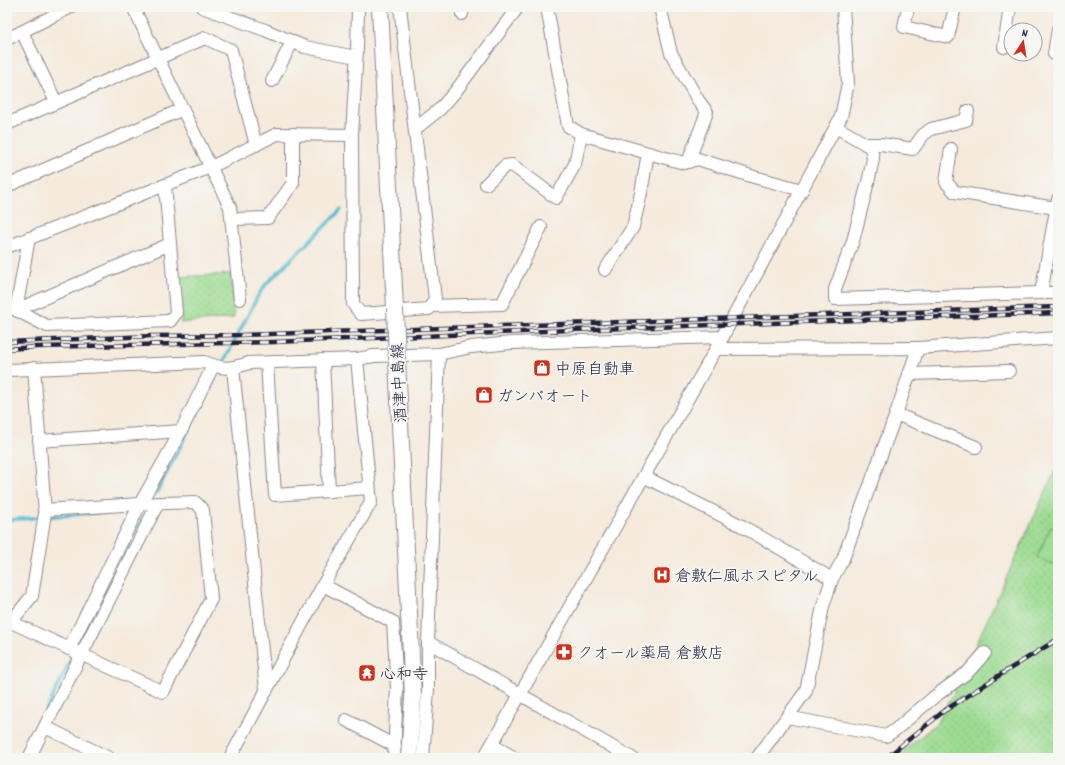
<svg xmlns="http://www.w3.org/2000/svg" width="1065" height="765" viewBox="0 0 1065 765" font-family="Dekko,'Klee One',sans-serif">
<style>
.park{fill:url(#park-dots);stroke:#607f66}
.garden{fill:#9ddc92;stroke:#607f66}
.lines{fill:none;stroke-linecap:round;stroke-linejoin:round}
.stream{stroke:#53bbd1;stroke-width:3.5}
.minor-casing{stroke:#8c868c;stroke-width:14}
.major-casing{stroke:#8c868c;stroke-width:18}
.minor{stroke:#fff;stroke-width:12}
.major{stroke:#fff;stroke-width:16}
.rail-casing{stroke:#22223b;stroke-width:4.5}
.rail{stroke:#f6f6f2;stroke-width:3;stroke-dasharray:9;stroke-linecap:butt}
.major-bridge-casing{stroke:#8c868c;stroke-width:18;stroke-linecap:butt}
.major-bridge{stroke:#fff;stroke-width:16}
.labels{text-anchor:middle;stroke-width:3.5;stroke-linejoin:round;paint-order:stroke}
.poi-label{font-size:16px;fill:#22223b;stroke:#f6f6f2;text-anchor:start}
.street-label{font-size:16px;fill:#22223b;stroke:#f6f6f2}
</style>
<defs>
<pattern id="park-dots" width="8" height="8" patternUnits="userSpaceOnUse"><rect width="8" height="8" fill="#9ddc92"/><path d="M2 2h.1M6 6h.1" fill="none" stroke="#87bc7f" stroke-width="1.8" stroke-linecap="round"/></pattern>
</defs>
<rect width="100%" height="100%" fill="#f6f6f2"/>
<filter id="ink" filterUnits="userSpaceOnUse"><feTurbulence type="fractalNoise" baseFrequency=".025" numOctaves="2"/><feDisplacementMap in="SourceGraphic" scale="8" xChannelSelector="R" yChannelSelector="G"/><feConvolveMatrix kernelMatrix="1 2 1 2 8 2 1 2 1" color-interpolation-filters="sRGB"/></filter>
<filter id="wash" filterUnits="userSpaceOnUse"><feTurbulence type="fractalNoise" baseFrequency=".012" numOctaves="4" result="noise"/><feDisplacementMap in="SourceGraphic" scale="16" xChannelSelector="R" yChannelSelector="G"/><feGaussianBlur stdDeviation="0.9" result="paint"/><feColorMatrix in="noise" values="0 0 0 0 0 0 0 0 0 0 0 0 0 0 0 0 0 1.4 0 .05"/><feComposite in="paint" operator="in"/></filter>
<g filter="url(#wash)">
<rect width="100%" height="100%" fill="#f5eadc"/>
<g class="park">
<path d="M231,274L234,318L181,323L178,277Z"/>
<path d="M1058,464V758H895L938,722L957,686Z"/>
</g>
<path class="garden" d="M1051,526L1058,529V566L1037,557Z"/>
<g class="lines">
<g class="stream">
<path d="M224,361L259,294L267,283L341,210"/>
<path d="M157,492L215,378"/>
<path d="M7,520L108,512"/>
<path d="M87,626L143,517"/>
<path d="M23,758L71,659"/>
</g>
</g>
</g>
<g filter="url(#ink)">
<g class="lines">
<defs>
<g id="minor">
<path d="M133,7L230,207L240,299"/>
<path d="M202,7L265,30L305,47L356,57"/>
<path d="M358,7L357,49L352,135L353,304L361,314L429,309L435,299L400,7"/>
<path d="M547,7L568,126L581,134L648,153L684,163L698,159L754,177L802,190"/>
<path d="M660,7L671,53L698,100L707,112L688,162"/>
<path d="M908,7L904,27L948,37L955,7"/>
<path d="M462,14L463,7"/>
<path d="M1058,29L1054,54L1058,55"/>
<path d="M22,32L56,102"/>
<path d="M7,39L71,7"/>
<path d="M1004,47L1010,7"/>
<path d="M272,81L292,42"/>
<path d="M7,124L205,38L231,50L256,145"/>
<path d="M836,127L871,147L873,159L869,178L853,241L835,289V299L1041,293"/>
<path d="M415,129L440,109L455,92L518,7"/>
<path d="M865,144H881L913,149L923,135L931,129L966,120L968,111"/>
<path d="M951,149L946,182L955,192L1056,208"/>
<path d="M486,184L505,166L512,165L556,198L575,164L581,134"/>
<path d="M7,186L183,109"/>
<path d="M1058,199L1041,293H1058"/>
<path d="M232,219L268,218L293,183V134"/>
<path d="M29,238L16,310L47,326L170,321L176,313L165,185"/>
<path d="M7,247L211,167L277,134L352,135"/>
<path d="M605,270L633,227L641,193L648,153"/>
<path d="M431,306L502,304L541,227"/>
<path d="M16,310L170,244"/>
<path d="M918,348L1058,338"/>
<path d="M716,349L918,348L896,414L843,559L832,579L823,606L806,691L757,758"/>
<path d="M323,360L329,491"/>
<path d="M267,363L275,495L369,488"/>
<path d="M34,368L45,513L32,596L11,622L163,692L211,599L203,510L195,502L140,504L44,510"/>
<path d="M233,368L266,690"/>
<path d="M7,370L204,362C223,369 228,370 249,363L357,359"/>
<path d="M909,374L1009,371"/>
<path d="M896,414L976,447"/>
<path d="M39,441L181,431"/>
<path d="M645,477L742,526L832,579"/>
<path d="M323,585L393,622L397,688L394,758"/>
<path d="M428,642L632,758"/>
<path d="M69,649L140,504L181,431L213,366"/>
<path d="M787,717L886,736L895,730L934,697L968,672L985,653"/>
<path d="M346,720L395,746"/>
<path d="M45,727L109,758"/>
<path d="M492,745L515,758"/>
<path d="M29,758L158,503"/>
<path d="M230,758L323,585L371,502L357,359L374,356L439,354L471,347L511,343L723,337"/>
<path d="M423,758L428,689V642L439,354"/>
<path d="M484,758L716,349L841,117L848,83L843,7"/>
</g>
<g id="major">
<path d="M380,7L395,308"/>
<path d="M397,360L413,697L409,758"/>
</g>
</defs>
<use href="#minor" class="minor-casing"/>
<use href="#major" class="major-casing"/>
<use href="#minor" class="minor"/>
<use href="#major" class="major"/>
<defs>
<g id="rail">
<path d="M7,342L152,336L241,335L1058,307"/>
<path d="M7,349L36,347L274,342L571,330L1058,313"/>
<path d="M886,758L944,711L1003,673L1058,639"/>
</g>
</defs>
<use href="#rail" class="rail-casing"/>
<use href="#rail" class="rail"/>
<defs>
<path id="major-bridge" d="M395,308L397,360"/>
</defs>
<use href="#major-bridge" class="major-bridge-casing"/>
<use href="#major-bridge" class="major-bridge"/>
</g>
</g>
<defs>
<symbol id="shop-square" viewBox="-11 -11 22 22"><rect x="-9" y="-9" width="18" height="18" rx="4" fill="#c8321e" stroke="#f6f6f2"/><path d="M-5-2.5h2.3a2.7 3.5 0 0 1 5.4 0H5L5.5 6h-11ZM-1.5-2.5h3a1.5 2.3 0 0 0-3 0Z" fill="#fff"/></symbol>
<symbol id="hospital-square" viewBox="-11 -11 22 22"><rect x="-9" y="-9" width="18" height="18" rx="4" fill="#c8321e" stroke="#f6f6f2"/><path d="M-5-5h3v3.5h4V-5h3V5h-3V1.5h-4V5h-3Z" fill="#fff"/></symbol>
<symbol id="pharmacy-square" viewBox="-11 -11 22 22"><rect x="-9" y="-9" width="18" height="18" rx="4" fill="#c8321e" stroke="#f6f6f2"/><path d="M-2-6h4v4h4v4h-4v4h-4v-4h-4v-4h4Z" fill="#fff"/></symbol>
<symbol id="temple-square" viewBox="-11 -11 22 22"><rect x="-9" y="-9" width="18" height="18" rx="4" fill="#c8321e" stroke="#f6f6f2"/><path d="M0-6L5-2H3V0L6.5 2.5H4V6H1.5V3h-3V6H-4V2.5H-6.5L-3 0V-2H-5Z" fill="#fff"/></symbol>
</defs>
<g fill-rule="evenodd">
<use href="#shop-square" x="532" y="358" width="20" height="20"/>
<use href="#shop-square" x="474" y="385" width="20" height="20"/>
<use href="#hospital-square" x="652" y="565" width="20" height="20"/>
<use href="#pharmacy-square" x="554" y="642" width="20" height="20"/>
<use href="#temple-square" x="357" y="663" width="20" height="20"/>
</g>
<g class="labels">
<g class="poi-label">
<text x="555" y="374">中原自動車</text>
<text x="497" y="401">ガンバオート</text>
<text x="675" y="581">倉敷仁風ホスピタル</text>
<text x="577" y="658">クオール薬局 倉敷店</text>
<text x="380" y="679">心和寺</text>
</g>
<g class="street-label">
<text transform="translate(398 383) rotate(-93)" y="6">酒津中島線</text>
</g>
</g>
<rect width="1065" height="765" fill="none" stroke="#f6f6f2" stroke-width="24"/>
<g transform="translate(1023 42) rotate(12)"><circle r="19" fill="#f6f6f2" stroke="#a1a1a9"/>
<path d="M0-3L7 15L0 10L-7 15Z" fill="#c8321e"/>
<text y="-6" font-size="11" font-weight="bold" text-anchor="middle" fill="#22223b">N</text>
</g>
</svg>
